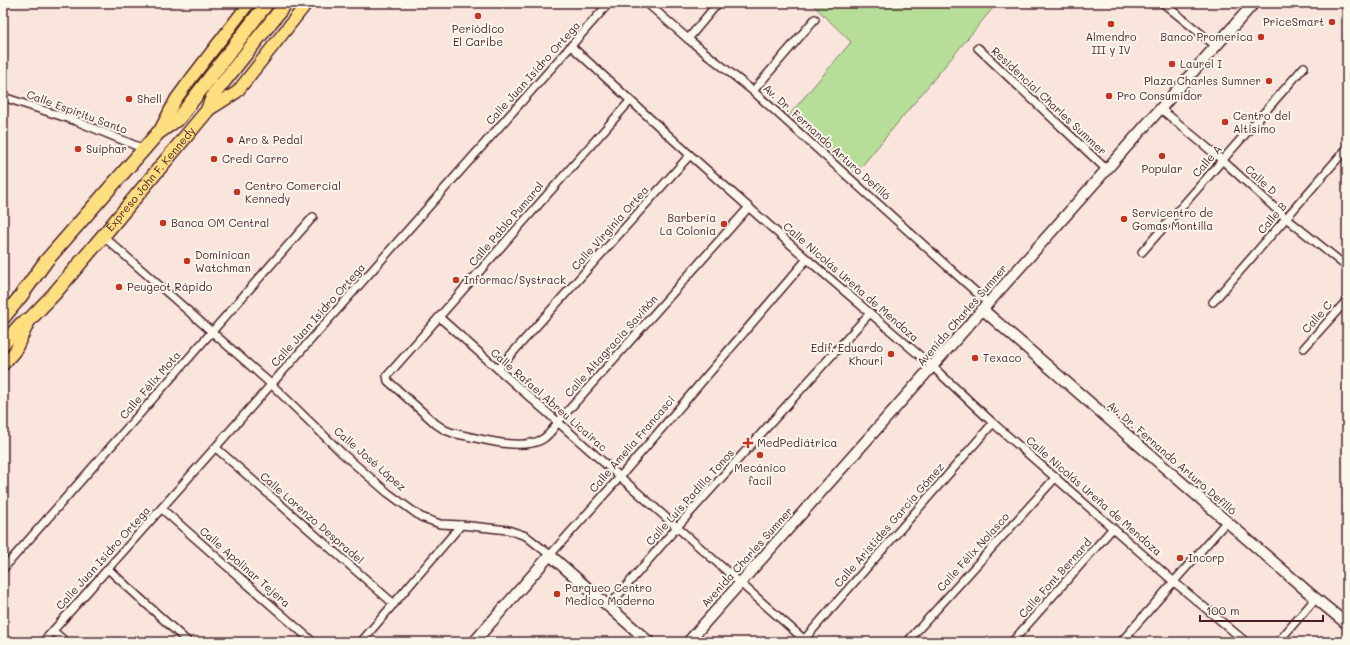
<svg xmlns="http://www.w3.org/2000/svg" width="1350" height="645" viewBox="0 0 1350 645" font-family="Mali,sans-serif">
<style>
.green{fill:#b7de99;stroke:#807e62}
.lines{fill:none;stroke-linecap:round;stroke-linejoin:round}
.street-casing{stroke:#4a1f2b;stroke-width:10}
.secondary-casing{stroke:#4a1f2b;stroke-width:13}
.primary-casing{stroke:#4a1f2b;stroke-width:14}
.highway-casing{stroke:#4a1f2b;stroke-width:16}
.street{stroke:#fbf7ec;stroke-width:7}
.secondary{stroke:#fbf7ec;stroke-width:10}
.primary{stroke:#fedf80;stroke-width:11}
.highway{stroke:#fedf80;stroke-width:13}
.poi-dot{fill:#c8321e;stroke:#fbf7ec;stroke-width:1.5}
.labels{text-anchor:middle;stroke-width:4;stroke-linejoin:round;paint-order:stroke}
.poi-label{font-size:11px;fill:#4a1f2b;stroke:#fbf7ec;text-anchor:start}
.street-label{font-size:11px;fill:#4a1f2b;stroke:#fbf7ec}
</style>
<rect width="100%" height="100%" fill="#fae5dd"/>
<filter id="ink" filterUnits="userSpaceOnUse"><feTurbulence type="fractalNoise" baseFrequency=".025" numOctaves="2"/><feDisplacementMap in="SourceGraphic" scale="8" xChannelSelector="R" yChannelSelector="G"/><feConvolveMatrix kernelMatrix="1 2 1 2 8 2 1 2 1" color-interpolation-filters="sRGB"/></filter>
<g filter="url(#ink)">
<path class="green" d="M811,3H997L856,173L790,114L851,42Z"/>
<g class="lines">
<defs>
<g id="street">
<path d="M647,3L688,39L753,91L988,303"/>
<path d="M1163,3L1216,46"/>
<path d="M688,39L718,3"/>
<path d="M571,46L690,155L807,259L933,367L993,423L1173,581L1246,642"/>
<path d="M978,48L1106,169"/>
<path d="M753,91L815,19"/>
<path d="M3,97L76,121L144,149"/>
<path d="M630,101L387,376L388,381L436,424L445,430L453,433C477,438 519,451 541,440C549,436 553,429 558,422L749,207"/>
<path d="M1161,109L1222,160L1286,218L1347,267"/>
<path d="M103,236L271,384L343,454L388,493L421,517L440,524L461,525L508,530L526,536L550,555L620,477L807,259"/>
<path d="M1142,252L1304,67"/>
<path d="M1213,302L1347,148"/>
<path d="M439,317L807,642"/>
<path d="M1304,348L1347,300"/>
<path d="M498,369L690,155"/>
<path d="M216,448L394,604"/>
<path d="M162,509L313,642"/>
<path d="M3,569L313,217"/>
<path d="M108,569L188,642"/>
<path d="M609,606L677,527L870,313"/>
<path d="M53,631L66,642"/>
<path d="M1127,636L1134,642"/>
<path d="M43,642L609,3"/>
<path d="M361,642L461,525"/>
<path d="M802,642L993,423"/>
<path d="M907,642L1056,477"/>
<path d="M1012,642L1113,528"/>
<path d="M1121,642L1227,521"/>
<path d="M1278,642L1316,598"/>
</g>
<g id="secondary">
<path d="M982,309L1308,592L1347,624"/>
<path d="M474,642L550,555L649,642"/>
<path d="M688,642L1254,3"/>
</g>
<g id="primary">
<path d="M207,111L237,92L307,3"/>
<path d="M159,132L176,99L193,76L249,3"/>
<path d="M3,365L15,351L31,318"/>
</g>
<g id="highway">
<path d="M3,318L20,297L46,261L158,133L179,118L267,3"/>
<path id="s1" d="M3,344L21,324L31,318L54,294L103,236L207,111L214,94L286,3"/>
</g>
</defs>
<use href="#street" class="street-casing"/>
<use href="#secondary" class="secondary-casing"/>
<use href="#primary" class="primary-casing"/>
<use href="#highway" class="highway-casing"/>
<use href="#street" class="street"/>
<use href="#secondary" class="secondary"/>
<use href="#primary" class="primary"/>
<use href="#highway" class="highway"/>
</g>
</g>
<g class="poi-dot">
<circle cx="478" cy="16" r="4"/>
<circle cx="1332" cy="22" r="4"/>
<circle cx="1111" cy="24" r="4"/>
<circle cx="1261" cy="37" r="4"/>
<circle cx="1172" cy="64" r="4"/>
<circle cx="1269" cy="81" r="4"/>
<circle cx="1109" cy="96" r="4"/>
<circle cx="129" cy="99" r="4"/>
<circle cx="1225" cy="122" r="4"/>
<circle cx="230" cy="140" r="4"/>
<circle cx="78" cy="149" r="4"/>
<circle cx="1162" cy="156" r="4"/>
<circle cx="214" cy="159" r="4"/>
<circle cx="237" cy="192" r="4"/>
<circle cx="1124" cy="219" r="4"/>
<circle cx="163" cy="223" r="4"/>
<circle cx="724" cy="224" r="4"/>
<circle cx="187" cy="261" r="4"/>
<circle cx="456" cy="280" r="4"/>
<circle cx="119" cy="287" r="4"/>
<circle cx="891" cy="354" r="4"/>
<circle cx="975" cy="358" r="4"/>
<path d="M746 437h4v4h4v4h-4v4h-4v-4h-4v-4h4z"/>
<circle cx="760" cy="455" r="4"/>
<circle cx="1180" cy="558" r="4"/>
<circle cx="557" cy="594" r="4"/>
</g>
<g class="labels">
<g class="poi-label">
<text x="1324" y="26" text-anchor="end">PriceSmart</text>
<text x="478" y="33" text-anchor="middle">Periódico<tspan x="478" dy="13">El Caribe</tspan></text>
<text x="1111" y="41" text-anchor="middle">Almendro<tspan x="1111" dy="13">III y IV</tspan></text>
<text x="1253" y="41" text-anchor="end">Banco Promerica</text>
<text x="1180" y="68">Laurel I</text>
<text x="1261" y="85" text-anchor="end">Plaza Charles Sumner</text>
<text x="1117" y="100">Pro Consumidor</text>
<text x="137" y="103">Shell</text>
<text x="1233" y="120">Centro del<tspan x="1233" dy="13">Altisimo</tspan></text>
<text x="238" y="144">Aro &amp; Pedal</text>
<text x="86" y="153">Suiphar</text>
<text x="222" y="163">Credi Carro</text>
<text x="1162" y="173" text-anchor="middle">Popular</text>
<text x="245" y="190">Centro Comercial<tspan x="245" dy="13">Kennedy</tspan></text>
<text x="1132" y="217">Servicentro de<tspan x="1132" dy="13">Gomas Montilla</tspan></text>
<text x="716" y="222" text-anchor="end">Barbería<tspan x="716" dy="13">La Colonia</tspan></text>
<text x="171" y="227">Banca OM Central</text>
<text x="195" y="259">Dominican<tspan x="195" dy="13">Watchman</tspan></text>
<text x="464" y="284">Informac/Systrack</text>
<text x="127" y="291">Peugeot Rápido</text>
<text x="883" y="352" text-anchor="end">Edif. Eduardo<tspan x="883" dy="13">Khouri</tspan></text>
<text x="983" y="362">Texaco</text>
<text x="757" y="447">MedPediátrica</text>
<text x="760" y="472" text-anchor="middle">Mecánico<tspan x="760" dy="13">facil</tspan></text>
<text x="1188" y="562">Incorp</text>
<text x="565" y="592">Parqueo Centro<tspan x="565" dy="13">Medico Moderno</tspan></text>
</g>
<g class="street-label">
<text transform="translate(533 73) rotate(-48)" y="4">Calle Juan Isidro Ortega</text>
<text transform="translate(1049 101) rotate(43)" y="4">Residencial Charles Summer</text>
<text transform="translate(77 112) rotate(20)" y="4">Calle Espíritu Santo</text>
<text transform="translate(827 142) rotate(42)" y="4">Av. Dr. Fernando Arturo Defilló</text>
<text transform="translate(1207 161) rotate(-49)" y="4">Calle A</text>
<text dy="4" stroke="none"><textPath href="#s1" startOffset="222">Expreso John F. Kennedy</textPath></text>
<text transform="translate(1261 180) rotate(42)" y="4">Calle D</text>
<text transform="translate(1272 218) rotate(-49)" y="4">Calle B</text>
<text transform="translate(506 224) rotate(-49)" y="4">Calle Pablo Pumarol</text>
<text transform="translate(610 228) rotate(-48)" y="4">Calle Virginia Ortea</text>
<text transform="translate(851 282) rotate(41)" y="4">Calle Nicolás Ureña de Mendoza</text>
<text transform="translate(318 315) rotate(-48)" y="4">Calle Juan Isidro Ortega</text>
<text transform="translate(962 315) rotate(-49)" y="4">Avenida Charles Sumner</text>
<text transform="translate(1317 317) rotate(-48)" y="4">Calle C</text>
<text transform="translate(611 346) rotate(-48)" y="4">Calle Altagracia Saviñón</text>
<text transform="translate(150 385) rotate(-49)" y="4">Calle Félix Mota</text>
<text transform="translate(549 400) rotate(41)" y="4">Calle Rafael Abreu Licairac</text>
<text transform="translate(632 444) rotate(-49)" y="4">Calle Amelia Francasci</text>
<text transform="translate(1172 458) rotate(41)" y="4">Av. Dr. Fernando Arturo Defilló</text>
<text transform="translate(370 459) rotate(41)" y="4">Calle José López</text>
<text transform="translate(1094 496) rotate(41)" y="4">Calle Nicolás Ureña de Mendoza</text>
<text transform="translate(690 497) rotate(-48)" y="4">Calle Luís Padilla Tonos</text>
<text transform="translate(312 518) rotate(41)" y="4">Calle Lorenzo Despradel</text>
<text transform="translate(889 525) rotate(-49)" y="4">Calle Arístides García Gómez</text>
<text transform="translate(973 552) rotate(-48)" y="4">Calle Félix Nolasco</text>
<text transform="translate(747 557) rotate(-48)" y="4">Avenida Charles Sumner</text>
<text transform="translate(103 558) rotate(-48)" y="4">Calle Juan Isidro Ortega</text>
<text transform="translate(245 567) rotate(41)" y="4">Calle Apolinar Tejera</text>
<text transform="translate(1055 578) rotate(-48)" y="4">Calle Font Bernard</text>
</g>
</g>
<rect width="1350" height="645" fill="none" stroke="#fbf7ec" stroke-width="16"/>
<rect x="8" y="8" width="1334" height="629" fill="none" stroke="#4a1f2b" stroke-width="1.5" filter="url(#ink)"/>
<path d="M1200 615v6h123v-6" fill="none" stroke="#4a1f2b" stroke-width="2"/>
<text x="1206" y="615" font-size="12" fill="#4a1f2b" stroke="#fbf7ec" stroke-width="3" paint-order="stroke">100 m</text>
</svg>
